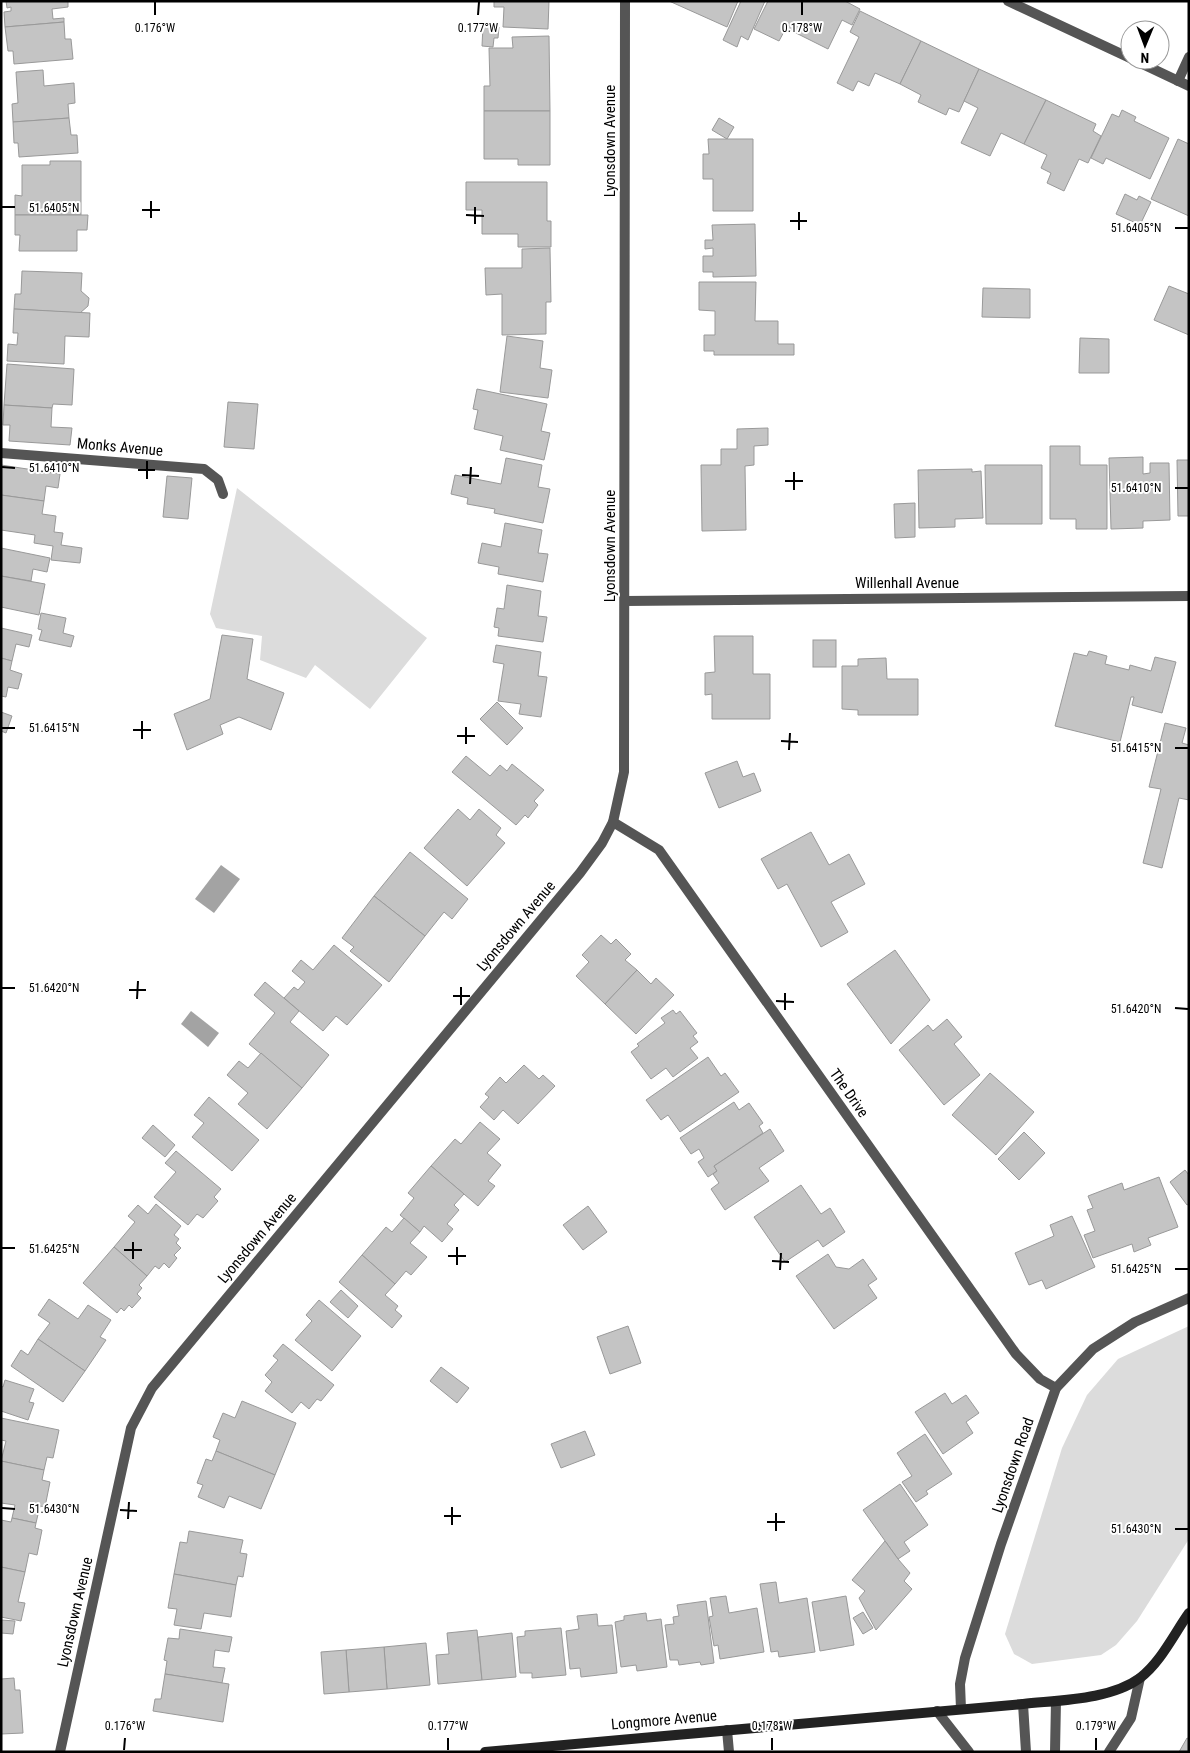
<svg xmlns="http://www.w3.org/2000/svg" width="1190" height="1753" viewBox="0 0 1190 1753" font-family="'Roboto Condensed',sans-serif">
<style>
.green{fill:#dcdcdc}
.water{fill:#a3a3a3}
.building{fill:#c4c4c4;stroke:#999}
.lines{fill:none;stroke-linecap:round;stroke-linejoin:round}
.service{stroke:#555;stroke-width:10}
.minor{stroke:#555;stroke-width:10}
.tertiary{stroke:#555;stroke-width:10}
.secondary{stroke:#222;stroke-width:10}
.ticks{fill:none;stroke:#000;stroke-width:2}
.labels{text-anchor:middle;stroke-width:4;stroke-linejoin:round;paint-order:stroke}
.street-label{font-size:15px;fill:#000;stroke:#fff}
.ticks-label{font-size:12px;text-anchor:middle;fill:#000;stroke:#fff;stroke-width:4;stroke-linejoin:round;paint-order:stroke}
</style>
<rect width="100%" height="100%" fill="#fff"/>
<g class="green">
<path d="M237,488L427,638L370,709L315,665L306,678L260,660L262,636L216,628L210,614Z"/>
<path d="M1189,1326V1539L1137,1621L1116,1645L1101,1655L1032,1664L1014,1654L1005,1634L1062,1448L1087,1395L1118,1359Z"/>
</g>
<g class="water">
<path d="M221,865L240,879L214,913L195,899Z"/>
<path d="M191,1011L219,1033L208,1047L181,1024Z"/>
</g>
<g class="building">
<path d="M6,1H68V7L52,9L53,19L64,18V22L5,27L4,12L11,11V7L7,8Z"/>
<path d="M494,1H549L548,29L503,27L504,7H494Z"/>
<path d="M669,1H738L727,27Z"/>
<path d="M741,1H765L748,40L741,36L737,47L723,40Z"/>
<path d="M768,1H845L860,9L852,25L842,20L828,49L786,28L779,41L754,29Z"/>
<path d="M860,11L921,41L900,84L875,73L869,86L858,81L853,91L837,83L859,37L850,32Z"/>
<path d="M64,22L65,39H71L73,59L14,64L13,51H8L5,27Z"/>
<path d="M483,26L499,27L498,38H494L493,47L482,46Z"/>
<path d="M549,36L550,111H484V86H490L489,48H513L512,37Z"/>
<path d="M921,41L979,69L959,112L949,108L946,115L918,102L921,95L900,84Z"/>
<path d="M979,69L1046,100L1024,144L1001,133L990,156L961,143L978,108L964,101Z"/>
<path d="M43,70L44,86L74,83L75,103L68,104L69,118L13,122L12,104L18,103L16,72Z"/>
<path d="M1046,100L1096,124L1093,131L1101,136L1088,163L1079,159L1064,191L1047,183L1051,173L1041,168L1047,155L1024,144Z"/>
<path d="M1122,110L1136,117L1134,121L1169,138L1150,179L1106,158L1103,164L1091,158L1112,114L1119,117Z"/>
<path d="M484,111H550V165H518V159H484Z"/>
<path d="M69,118L71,135H77L78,153L19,157L18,143H14L13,122Z"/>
<path d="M719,118L734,127L727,139L712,130Z"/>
<path d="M708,139H753V211H713V179H703V154H709Z"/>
<path d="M1178,139L1189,144V216L1151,199Z"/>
<path d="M50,161H81V215H15V195L22,196V165H50Z"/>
<path d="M466,182H547V221H551V247H518V234H482V210H466Z"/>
<path d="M1125,194L1137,200L1139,196L1151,202L1140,225L1116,214Z"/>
<path d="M15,215H88L87,230H77V251H19L20,235H15Z"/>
<path d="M755,224L756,276L713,277V272H703V256H713V248L705,249V240H713L712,225Z"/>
<path d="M550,248L551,302H546V334L502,335V294L486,295L485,268H522V249Z"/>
<path d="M22,271L82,273L81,291L89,298L88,306L80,313L14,309L15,294H21Z"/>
<path d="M699,282H756L755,321H778V344H794V355H714V351H704V335H715V311L699,310Z"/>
<path d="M1169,286L1189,294V335L1154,320Z"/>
<path d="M983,288L1030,289V318L982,317Z"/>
<path d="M14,309L90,313L89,337L65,336L64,364L7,361L8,344L17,345L18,333H13Z"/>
<path d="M507,336L543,341L540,368L552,370L548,398L500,392Z"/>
<path d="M1080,338L1109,339V373H1079Z"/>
<path d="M7,364L74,369L72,405L53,404L52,408L4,405Z"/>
<path d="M477,389L547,404L541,431L550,433L544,460L500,450L503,436L474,429L478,410L473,409Z"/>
<path d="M228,402L258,404L254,449L224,447Z"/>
<path d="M4,405L52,408L51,427L72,428L70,445L9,441L10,425H3Z"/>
<path d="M768,428V445L754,446V465L745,466L746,530L702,531L701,465H721V449H737V429Z"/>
<path d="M1050,446H1080V465H1107V529H1076V519H1050Z"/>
<path d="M1143,457V474L1150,473V463H1169L1170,520L1143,521V528L1111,529L1109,458Z"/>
<path d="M506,458L542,465L538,487L550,489L543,523L494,513L495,509L467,504L468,498L451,494L455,475L501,484Z"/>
<path d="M1177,460H1189V516H1178Z"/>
<path d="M1,465L60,474L58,488L46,486L44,501L1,495Z"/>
<path d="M985,465H1042V524H986Z"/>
<path d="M972,469V472L981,471L983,518L955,519V527L919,528L918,470Z"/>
<path d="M167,476L192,478L188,519L163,517Z"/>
<path d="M1,495L44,501L42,514L56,516L54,532L63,533L61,545L82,548L80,563L51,560L53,546L34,543L35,535L1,530Z"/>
<path d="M915,503V537L895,538L894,504Z"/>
<path d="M505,523L542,530L538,553L548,554L543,582L498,574L499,567L478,563L482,543L501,547Z"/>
<path d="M1,548L50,558L47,572L33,569L31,581L1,576Z"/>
<path d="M1,576L45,584L39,615L1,607Z"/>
<path d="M507,585L541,591L538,616L547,617L543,642L498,636L499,628L494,627L497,608L504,609Z"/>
<path d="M41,613L66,618L63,633L74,636L71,647L39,640L42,630L38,629Z"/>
<path d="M1,628L32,635L29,647L16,644L12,661L1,658Z"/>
<path d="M222,635L253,639L247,679L284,693L271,730L239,717L220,725L223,734L187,750L174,714L210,699Z"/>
<path d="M714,636H753V674H770V719H712V694L705,695V673L715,672Z"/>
<rect x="813" y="640" width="23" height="27"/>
<path d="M496,645L541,652L538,676L547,677L541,717L519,714L521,704L498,701L504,664L493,662Z"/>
<path d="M1089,651L1107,656L1105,664L1129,670L1130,665L1151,671L1155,657L1176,662L1162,713L1132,705L1134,697H1131L1120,742L1055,726L1074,653L1087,656Z"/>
<path d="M1,658L12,661L10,670L22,674L18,689L8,687L6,697L1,696Z"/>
<path d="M886,658L887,679H918V715H858V710L842,709V666H858V659Z"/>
<path d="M497,702L523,728L507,745L480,719Z"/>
<path d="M1,712L12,716L6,733L1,731Z"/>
<path d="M1165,723L1186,728L1182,743L1189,745V800L1179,798L1162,868L1143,863L1161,789L1149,787Z"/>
<path d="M466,756L490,776L500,765L507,771L512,764L544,790L534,801L538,805L528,818L525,815L516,825L452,772Z"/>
<path d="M737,761L743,777L754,773L761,791L719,808L705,773Z"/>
<path d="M458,809L470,820L479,809L501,828L496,835L505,843L467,886L424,848Z"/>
<path d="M811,832L829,865L849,854L865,884L831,902L848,932L821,947L787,884L778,889L761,859Z"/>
<path d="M410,852L468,899L452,919L444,912L425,936L374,896Z"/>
<path d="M374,896L425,936L389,982L350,951L354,947L342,938Z"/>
<path d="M601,935L611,944L616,939L631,954L625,960L637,970L605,1004L576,976L589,962L582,955Z"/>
<path d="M334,945L382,985L347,1025L336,1016L323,1031L284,998L294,987L298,990L305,982L292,971L301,960L313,970Z"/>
<path d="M895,950L930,1000L891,1044L847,984Z"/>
<path d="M637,970L651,984L656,978L674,995L636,1034L605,1004Z"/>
<path d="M265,982L299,1011L290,1022L329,1055L302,1088L249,1044L275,1013L254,995Z"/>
<path d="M673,1010L676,1014L680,1011L697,1033L693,1036L698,1042L690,1048L698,1058L673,1077L666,1068L651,1079L631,1052L639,1046L637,1044L665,1023L661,1018Z"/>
<path d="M947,1019L962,1037L954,1044L980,1075L944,1105L899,1050L928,1025L933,1031Z"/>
<path d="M261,1053L302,1088L267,1129L238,1104L248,1093L227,1075L239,1061L248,1068Z"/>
<path d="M708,1057L721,1076L725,1073L739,1092L680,1132L668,1115L661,1120L646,1100Z"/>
<path d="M524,1065L539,1079L543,1075L555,1086L518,1124L503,1110L494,1120L480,1107L489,1097L485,1094L500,1077L506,1083Z"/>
<path d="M990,1073L1034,1112L996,1155L952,1115Z"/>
<path d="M209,1097L259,1140L232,1171L192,1137L204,1123L194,1115Z"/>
<path d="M734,1102L739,1110L749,1103L763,1123L759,1126L763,1133L714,1166L717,1171L708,1177L698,1162L704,1158L699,1149L691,1154L680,1138Z"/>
<path d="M480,1122L500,1139L487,1153L501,1165L488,1181L495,1186L478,1206L431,1166L455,1139L461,1144Z"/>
<path d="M153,1125L175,1145L165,1157L142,1138Z"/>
<path d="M770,1129L784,1151L759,1168L769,1181L725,1210L711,1189L719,1183L713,1174L717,1171L714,1166Z"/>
<path d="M1024,1132L1045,1153L1019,1180L998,1159Z"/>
<path d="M176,1151L221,1189L214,1197L218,1201L203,1218L197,1214L188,1225L154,1197L176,1172L165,1163Z"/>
<path d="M431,1166L464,1194L454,1205L459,1210L447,1224L453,1229L442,1242L424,1226L420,1232L400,1215L414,1198L408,1193Z"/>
<path d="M1185,1170L1189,1175V1204L1187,1205L1170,1182Z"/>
<path d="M1159,1177L1178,1227L1148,1238L1151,1245L1134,1252L1132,1244L1093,1258L1084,1235L1095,1231L1087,1210L1093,1208L1088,1196L1122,1183L1124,1190Z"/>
<path d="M801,1185L821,1214L830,1208L845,1232L823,1247L818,1240L785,1262L754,1217Z"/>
<path d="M156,1204L181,1226L174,1235L179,1239L176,1243L181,1248L174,1255L177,1258L169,1268L164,1263L159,1269L155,1266L147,1276L114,1247L135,1222L128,1216L138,1205L148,1214Z"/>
<path d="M588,1206L607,1232L583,1250L563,1225Z"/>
<path d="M1072,1216L1095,1267L1046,1289L1042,1280L1029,1285L1015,1253L1054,1236L1050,1225Z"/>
<path d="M404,1218L420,1232L410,1243L427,1257L411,1275L406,1271L395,1284L362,1255L386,1227L392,1232Z"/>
<path d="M114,1247L147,1276L139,1285L142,1288L137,1294L141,1298L132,1308L129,1305L124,1311L121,1308L117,1313L83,1283Z"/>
<path d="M828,1254L836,1267L849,1269L863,1259L877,1279L868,1285L877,1298L834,1329L796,1276Z"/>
<path d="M362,1255L395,1284L385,1295L398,1306L395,1310L402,1316L392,1328L339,1282Z"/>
<path d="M341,1290L358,1306L348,1318L330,1302Z"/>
<path d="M49,1299L78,1319L88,1305L111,1320L100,1337L106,1340L85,1371L38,1339L50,1323L38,1315Z"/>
<path d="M319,1300L361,1336L332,1371L295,1340L312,1321L306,1315Z"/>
<path d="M628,1326L641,1363L610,1374L597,1337Z"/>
<path d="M38,1339L85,1371L63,1402L11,1366L21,1350L28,1355Z"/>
<path d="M283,1344L334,1385L321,1401L317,1399L309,1409L301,1402L292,1413L265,1391L272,1382L265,1375L278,1360L273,1356Z"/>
<path d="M441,1367L469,1388L457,1403L430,1381Z"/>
<path d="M5,1380L34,1389L29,1402L34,1403L28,1420L1,1411V1386L3,1387Z"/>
<path d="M945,1393L952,1404L966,1395L979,1413L966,1422L973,1433L943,1454L915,1412Z"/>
<path d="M242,1401L296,1423L275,1475L216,1451L220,1440L213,1437L223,1413L235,1418Z"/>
<path d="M1,1418L59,1430L53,1458L47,1457L44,1470L1,1461L6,1441L1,1440Z"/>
<path d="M585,1431L595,1455L561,1468L551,1444Z"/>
<path d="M925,1434L952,1474L926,1491L928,1494L916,1502L902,1482L912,1476L897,1453Z"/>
<path d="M216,1451L275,1475L261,1509L229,1496L224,1508L198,1497L203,1485L197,1483L206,1459L212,1461Z"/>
<path d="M1,1461L44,1470L42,1480L50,1482L45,1507L40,1506L36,1523L12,1518L15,1505L1,1503Z"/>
<path d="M900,1484L928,1525L904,1542L910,1551L898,1559L863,1510Z"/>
<path d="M12,1518L36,1523L35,1528L42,1530L37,1555L29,1553L25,1572L1,1567V1520L11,1522Z"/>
<path d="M189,1531L243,1540L240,1553L247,1554L243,1577L238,1576L236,1585L174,1574L180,1542L187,1543Z"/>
<path d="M885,1541L898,1559L910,1573L904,1581L912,1589L876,1630L859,1598L865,1591L852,1580Z"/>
<path d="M1,1567L25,1572L18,1602L25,1603L21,1621L1,1617Z"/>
<path d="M174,1574L236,1585L231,1617L204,1613L201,1629L174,1625L177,1609L168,1608Z"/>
<path d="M776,1582L779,1603L807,1598L815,1652L779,1657L778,1651L771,1652L760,1584Z"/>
<path d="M726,1596L729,1613L757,1608L764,1652L720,1659L718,1645L714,1646L709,1617L713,1616L710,1598Z"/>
<path d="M846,1596L854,1645L820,1651L812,1602Z"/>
<path d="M706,1601L714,1663L701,1665L700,1662L679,1665L678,1660H670L665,1625L674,1624L673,1617L679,1616L677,1605Z"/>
<path d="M863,1612L873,1628L863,1634L853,1618Z"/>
<path d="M646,1613L647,1621L661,1619L667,1667L637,1671L636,1665L621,1667L615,1622L624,1620V1616Z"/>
<path d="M597,1614L598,1626L612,1625L617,1673L581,1677L580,1668L570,1669L566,1631L579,1629L577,1616Z"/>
<path d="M1,1620L15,1621L13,1634L1,1633Z"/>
<path d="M561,1628L566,1675L532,1678V1673H520L517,1637L525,1636V1631Z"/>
<path d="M180,1629L232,1637L229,1652L215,1650L213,1667L225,1668L222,1683L165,1674L167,1661L164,1660L168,1638L179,1639Z"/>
<path d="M477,1630L482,1680L438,1684L436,1655L449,1654L447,1633Z"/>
<path d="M512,1633L516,1677L482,1680L478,1637Z"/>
<path d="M426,1643L430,1685L387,1689L384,1647Z"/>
<path d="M384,1647L387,1689L349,1692L346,1650Z"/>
<path d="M346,1650L349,1692L324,1694L321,1652Z"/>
<path d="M165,1674L229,1684L223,1722L153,1711L155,1699H161Z"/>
<path d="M14,1678L15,1690H20L23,1733L1,1734V1679Z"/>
<path d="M1187,1738L1189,1739V1752H1179Z"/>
</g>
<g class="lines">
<g class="service">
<path d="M1178,81L1189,57"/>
<path d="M1,453L204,469L218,480L223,494"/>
<path d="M727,1730L729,1752"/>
</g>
<g class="minor">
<path d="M1008,1L1130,58"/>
<path d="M1134,60L1189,86"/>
<path d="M625,601L1189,596"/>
<path d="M613,822L659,850L1016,1354L1040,1379L1056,1388"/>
<path d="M961,1709L960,1684L965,1658L1001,1544L1056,1388L1093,1349L1135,1322L1189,1298"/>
<path d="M60,1752L131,1428L152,1388L580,873L602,843L613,822L624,772L625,1"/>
</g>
<g class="tertiary">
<path d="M1023,1704L1026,1752"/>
<path d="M937,1711L969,1752"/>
<path d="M1055,1752L1056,1701"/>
<path d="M1109,1752L1131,1718L1140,1678"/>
</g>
<path class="secondary" d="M485,1752L1023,1704C1059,1700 1110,1700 1140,1678C1161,1662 1174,1634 1189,1613"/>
</g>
<path class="ticks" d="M155,15V2M478,15L479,2M802,15V2M2,207H15M142,210H160M466,215L484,216M151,218V201M790,221H807M475,224V207M1175,228H1188M799,230V212M2,467L15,468M138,470H155M462,475L479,476M147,479V461M785,481H803M470,484L471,467M1175,488H1188M794,490V472M2,728H15M133,730H151M457,736H475M142,739V721M781,741L798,742M466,744V727M1175,748H1188M789,750L790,733M2,988H15M129,990H146M453,996H470M137,999L138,981M776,1001L794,1002M461,1005V987M1175,1008L1188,1009M785,1010V993M2,1248H15M124,1250H142M448,1256H466M133,1259V1242M772,1261L789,1262M457,1265V1247M1175,1269H1188M780,1270L781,1253M2,1508L15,1509M120,1510L137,1511M444,1516H461M128,1519L129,1502M767,1522H785M452,1525V1507M1175,1529H1188M776,1531V1513M124,1750L125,1738M448,1750V1738M772,1750V1738M1096,1750V1738"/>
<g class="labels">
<g class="street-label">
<text transform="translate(610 141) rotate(-90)" y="5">Lyonsdown Avenue</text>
<text transform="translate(120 447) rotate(5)" y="5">Monks Avenue</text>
<text transform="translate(610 546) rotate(-90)" y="5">Lyonsdown Avenue</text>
<text x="907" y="588">Willenhall Avenue</text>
<text transform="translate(516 926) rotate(-50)" y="5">Lyonsdown Avenue</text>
<text transform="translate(849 1093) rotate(55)" y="5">The Drive</text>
<text transform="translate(257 1238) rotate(-50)" y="5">Lyonsdown Avenue</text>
<text transform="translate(1013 1465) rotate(-71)" y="5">Lyonsdown Road</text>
<text transform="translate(75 1612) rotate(-77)" y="5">Lyonsdown Avenue</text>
<text transform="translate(664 1720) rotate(-5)" y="5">Longmore Avenue</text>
</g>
</g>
<g class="ticks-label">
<text x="155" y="32">0.176°W</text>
<text x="478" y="32">0.177°W</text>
<text x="802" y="32">0.178°W</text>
<text x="54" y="212">51.6405°N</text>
<text x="1136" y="232">51.6405°N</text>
<text x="54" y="472">51.6410°N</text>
<text x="1136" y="492">51.6410°N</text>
<text x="54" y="732">51.6415°N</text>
<text x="1136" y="752">51.6415°N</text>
<text x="54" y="992">51.6420°N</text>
<text x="1136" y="1013">51.6420°N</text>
<text x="54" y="1253">51.6425°N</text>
<text x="1136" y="1273">51.6425°N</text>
<text x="54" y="1513">51.6430°N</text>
<text x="1136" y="1533">51.6430°N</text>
<text x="125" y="1730">0.176°W</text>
<text x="448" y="1730">0.177°W</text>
<text x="772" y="1730">0.178°W</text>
<text x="1096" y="1730">0.179°W</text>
</g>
<rect width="1190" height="1753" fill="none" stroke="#000000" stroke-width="5"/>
<g transform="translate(1145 45) rotate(181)"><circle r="24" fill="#ffffff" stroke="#999999"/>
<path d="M0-4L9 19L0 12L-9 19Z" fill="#000000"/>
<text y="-8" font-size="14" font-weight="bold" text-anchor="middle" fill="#000000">N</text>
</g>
</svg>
